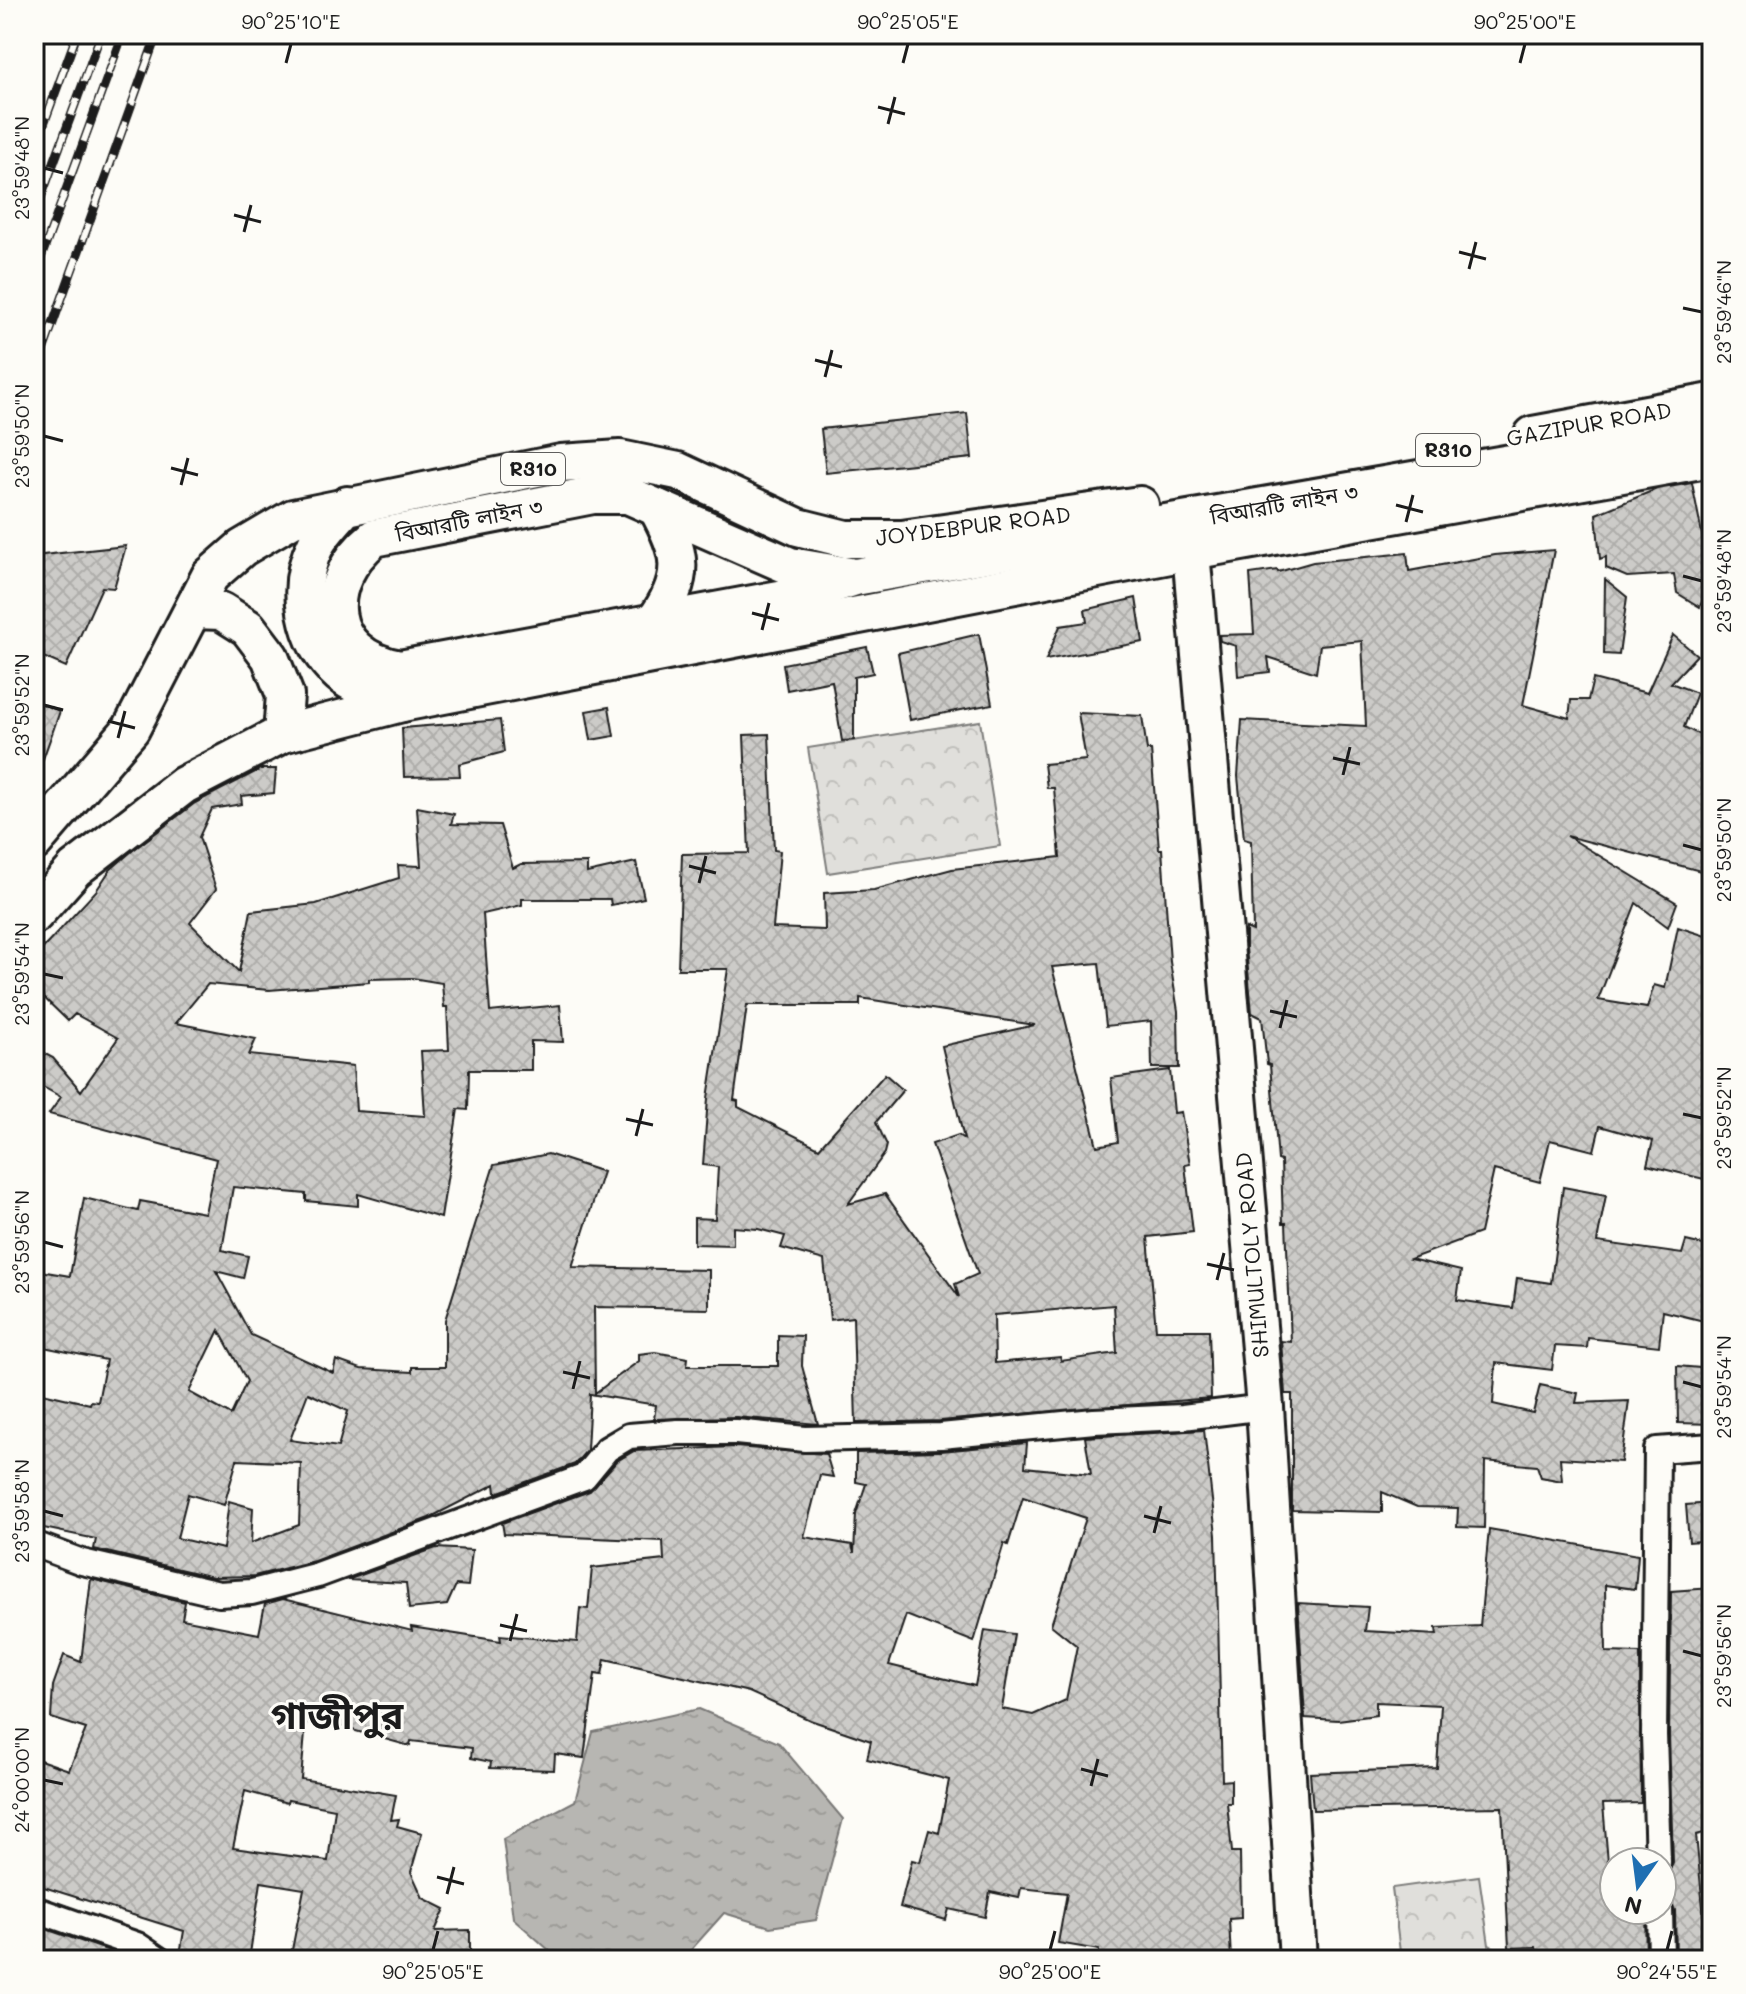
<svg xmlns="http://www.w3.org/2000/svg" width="1746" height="1994" viewBox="0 0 1746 1994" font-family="Mali,'Noto Sans Bengali',sans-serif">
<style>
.forest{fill:url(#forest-crowns);stroke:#7e7e7c;stroke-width:2}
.water{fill:url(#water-ripples);stroke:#797876;stroke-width:2}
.building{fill:url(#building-cross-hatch);stroke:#1c1c1c;stroke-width:2;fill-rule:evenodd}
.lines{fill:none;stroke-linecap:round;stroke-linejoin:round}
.street-casing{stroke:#1c1c1c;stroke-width:30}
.primary-casing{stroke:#1c1c1c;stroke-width:42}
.street{stroke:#fdfcf7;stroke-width:24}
.primary{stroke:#fdfcf7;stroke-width:36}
.rail-casing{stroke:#1c1c1c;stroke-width:9}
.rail{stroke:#fdfcf7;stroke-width:6;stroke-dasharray:18;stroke-linecap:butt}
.ticks{fill:none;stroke:#1c1c1c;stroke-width:3}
.labels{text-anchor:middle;stroke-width:6;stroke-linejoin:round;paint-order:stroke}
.shield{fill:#fdfcf7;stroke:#605f5e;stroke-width:2}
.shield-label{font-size:20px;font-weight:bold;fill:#1c1c1c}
.street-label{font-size:22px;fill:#1c1c1c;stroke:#fdfcf7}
.town-label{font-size:38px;font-weight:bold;fill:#1c1c1c;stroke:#fdfcf7}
.neatline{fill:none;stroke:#1c1c1c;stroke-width:3}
.ticks-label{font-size:20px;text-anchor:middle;fill:#1c1c1c}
</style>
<defs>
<pattern id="forest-crowns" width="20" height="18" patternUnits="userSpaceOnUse" patternTransform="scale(2)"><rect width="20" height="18" fill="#e0dfdb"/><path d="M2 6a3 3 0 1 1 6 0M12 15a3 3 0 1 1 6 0" fill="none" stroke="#c0bfbb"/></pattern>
<pattern id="water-ripples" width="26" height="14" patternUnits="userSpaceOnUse" patternTransform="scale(2)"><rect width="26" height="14" fill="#b7b6b2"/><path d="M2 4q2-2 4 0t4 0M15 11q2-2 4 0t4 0" fill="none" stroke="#9d9c98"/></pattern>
<pattern id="building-cross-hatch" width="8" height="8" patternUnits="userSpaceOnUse" patternTransform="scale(2)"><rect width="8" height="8" fill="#cccbc8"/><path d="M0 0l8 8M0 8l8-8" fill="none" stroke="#afaeab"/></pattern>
</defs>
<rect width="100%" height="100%" fill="#fdfcf7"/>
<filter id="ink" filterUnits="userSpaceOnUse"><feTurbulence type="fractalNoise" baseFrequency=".0125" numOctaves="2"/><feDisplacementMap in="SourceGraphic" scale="16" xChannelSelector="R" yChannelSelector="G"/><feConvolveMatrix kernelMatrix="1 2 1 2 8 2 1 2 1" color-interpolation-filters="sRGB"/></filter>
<g filter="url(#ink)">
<g class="forest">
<path d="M980,721L1000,846L828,873L808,748Z"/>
<path d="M1479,1876L1489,1945L1518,1960H1401L1392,1888Z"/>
</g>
<g class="water">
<path d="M34,1154L42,1159L43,1216L34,1246Z"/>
<path d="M699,1709L779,1743L843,1819L816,1920L770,1927L724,1913L682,1960L550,1951L513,1918L503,1839L575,1801L593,1732Z"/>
</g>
<g class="building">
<path d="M967,413L972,458L826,473L821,429Z"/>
<path d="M1692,483L1704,544L1712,543V579L1700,607L1677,593L1674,574L1627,577L1606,568V557L1600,559L1596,514L1657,489Z"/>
<path d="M126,546L114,588L102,587L66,667L34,653V556Z"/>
<path d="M1554,550L1523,705L1569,718L1571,700H1588L1593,679L1647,693L1673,635L1697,655L1671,683L1697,693L1684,727L1712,741V874L1567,836L1677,903L1668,927L1636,903L1598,1000L1647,1008L1654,985L1665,988L1678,927L1712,938V1181L1647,1165L1653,1141L1600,1126L1594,1151L1550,1140L1540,1182L1494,1170L1480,1233L1410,1259L1461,1271L1457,1300L1513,1308L1517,1278L1551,1283L1563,1187L1606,1195L1597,1242L1682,1254L1686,1241L1712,1247V1323L1663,1311L1659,1346L1588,1338L1587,1348L1555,1346L1552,1370L1496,1363L1493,1404L1533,1413L1540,1385L1578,1393L1576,1403L1629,1401L1621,1462L1560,1458L1562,1481L1541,1477L1537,1466L1485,1461L1484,1528L1457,1527L1458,1508L1417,1507L1382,1492V1512L1292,1510V1394H1285L1281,1341L1291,1342L1286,1223H1283L1281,1161L1278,1160L1270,1065L1267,1064L1262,1018L1252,1013L1246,948V928L1253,931L1251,841L1244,839L1238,776L1242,720L1366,726L1362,641L1320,645L1316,673L1268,657L1270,672L1238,676L1236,646L1220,641L1219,635L1254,634L1250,574L1277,570L1278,572L1313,562L1407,553L1409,571L1495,555Z"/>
<path d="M1605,579L1627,597L1619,655L1604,654Z"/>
<path d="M1136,598L1143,642L1046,660L1060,626L1087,622L1085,610Z"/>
<path d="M979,634L992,704L910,720L898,653Z"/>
<path d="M867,647L873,673L854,677V740L842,741L832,681L787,690L783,664Z"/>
<path d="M34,701L60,711L37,776H34Z"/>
<path d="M609,707L614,736L591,740L586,711Z"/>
<path d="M1078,713L1142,716L1147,750H1151L1159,849H1162L1170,962L1178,1011L1179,1068H1152L1151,1021L1106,1026L1099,963L1052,967L1097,1146L1118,1142L1111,1078L1170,1070L1174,1113L1181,1112L1190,1164L1185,1165L1193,1232L1148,1237L1156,1330H1209L1211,1398L940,1421L856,1423L853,1317L830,1320L824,1260L781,1248L785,1236L758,1229L733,1227V1245L694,1244V1218L715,1219L718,1167L703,1165L708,1098L728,969H678L682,854L749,853L744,735L769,734L774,850L780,851L773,928L825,930L824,893L874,890L952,869L1060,857L1054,788H1047L1044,764L1086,760ZM860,998L1035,1025L942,1046L964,1139L958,1135L932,1144L978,1274L955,1284L959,1297L885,1194L848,1204L885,1153L887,1145L876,1122L903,1090L885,1074L819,1148L738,1107V1101L734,1100L747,1005H860ZM1114,1305L1117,1353L1061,1361L1060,1357L995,1363L994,1315Z"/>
<path d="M500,720L504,752L459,764L460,776L404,777L402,728Z"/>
<path d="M261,769H276L274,793L241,796L242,804L212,809L199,837L216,889L190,923L239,972L251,911L316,904L399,878L398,865L421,866L417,807L454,814L451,824L500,825L513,868L521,864L587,863V873L636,862L644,898L611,905L610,899H522V905L483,914L490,1012L560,1005L563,1042L531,1041V1070H469L468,1110L458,1109L441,1218L358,1194V1206L306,1201V1194L233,1187L222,1250L248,1256L243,1278L216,1271L251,1335L333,1373L336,1360L361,1369L412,1372V1367H445V1320L494,1165L548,1154L603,1172L572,1267L709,1270V1309L594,1307L595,1393L639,1361V1354L655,1352L688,1358L687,1366H778V1335L803,1336L802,1366L818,1424L736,1417L654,1419L656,1405L590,1394L587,1450L575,1464L496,1493L495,1484L429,1518L314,1561L254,1576L213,1577L94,1549L96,1539L34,1526V1391L90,1404L91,1401L98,1402L106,1360L34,1345V1270L70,1276L84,1198L138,1211L140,1201L205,1213L216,1159L49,1114L61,1097L34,1082V1048L53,1058L81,1091L118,1038L75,1014L68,1021L34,988V958L96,891L110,870L132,851L195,803ZM412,978L442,983L444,1007H447L449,1050L421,1051L425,1116L356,1111L353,1066L249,1055L256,1039L176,1023L208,984L269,990L369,982V979ZM219,1330L247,1381L231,1415L189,1392ZM308,1393L348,1411L338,1447L290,1440ZM237,1460L301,1463L299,1525L251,1543L253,1508L229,1501L223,1549L177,1538L188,1494L224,1505Z"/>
<path d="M1677,1366L1712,1369V1424L1678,1423Z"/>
<path d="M1204,1430L1216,1535L1222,1781L1231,1780V1803H1227L1232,1852H1240L1241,1918L1229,1919L1231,1960H1098L1099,1950L1058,1943L1067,1893L1021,1888L1019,1898L990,1892L985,1917L949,1909L946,1920L900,1907L912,1860L920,1862L929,1830L939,1833L949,1780L867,1759L871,1741L810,1720L749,1692L605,1659L602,1675L595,1674L584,1758L555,1754L554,1770L490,1768L491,1762L471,1758L472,1748L411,1741L410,1746L316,1720L315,1725L306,1722L301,1779L396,1795L391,1820L399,1819L397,1826L422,1833L411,1872L423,1898L445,1909L435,1931L470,1930V1960H290L304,1889L261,1882L249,1960H179L184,1931L34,1884V1758L69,1770L86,1729L51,1718L53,1686L64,1655L81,1662L91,1579L185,1602L182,1619L259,1634L265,1604L283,1599L412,1631L411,1627L501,1641L500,1635L577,1642L580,1608L588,1609L592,1568L664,1560L663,1541L504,1534L502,1523L590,1491L617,1461L634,1451L735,1447L826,1454L833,1477L820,1475L804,1537L852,1545L854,1553L856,1514L866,1484L856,1482V1453L941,1451L1027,1443L1025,1467L1091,1474L1085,1437ZM1023,1497L1086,1518L1051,1625L1077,1646L1066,1700L1033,1715L1002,1709L1014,1634L985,1630L975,1686L889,1665L906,1615L974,1642L1004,1543L1008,1545ZM245,1791L287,1803L288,1800L335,1809L328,1861L233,1848Z"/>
<path d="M1712,1503V1540L1689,1542L1686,1505Z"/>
<path d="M1489,1529L1638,1555L1635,1589L1605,1585L1606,1652L1640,1653L1641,1803L1603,1804L1609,1874L1614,1873V1910H1645L1646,1960H1538L1536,1947L1509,1948L1502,1807L1313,1810L1310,1773L1437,1768L1441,1705L1376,1702V1715L1338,1720L1305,1718L1298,1603L1368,1607L1365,1631L1437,1635L1436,1628L1480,1626Z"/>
<path d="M436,1548L472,1550L468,1586L456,1585L447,1605L409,1609L406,1583L347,1580Z"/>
<path d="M1712,1588V1831L1696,1835L1708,1960H1676L1675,1910L1666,1896L1664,1875H1668L1673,1862L1669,1735L1671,1591Z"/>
<path d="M34,1925L130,1958L132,1960H34Z"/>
</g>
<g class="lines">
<defs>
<g id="street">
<path d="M34,1544L82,1562L219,1594L252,1592L318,1575L584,1477L607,1449L629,1436L678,1432H736L805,1439L941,1436L1094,1421L1183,1417L1265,1407"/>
<path d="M1658,1862L1654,1735L1657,1450L1712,1446"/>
<path d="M34,1909L137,1945L159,1960"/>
<path d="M1660,1910L1661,1960"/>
</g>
<g id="primary">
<path d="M1533,435L1712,402"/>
<path d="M347,505C337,518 324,530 316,544C294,587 304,642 340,674C356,688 382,695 402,703"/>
<path d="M1189,528L1265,1407L1298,1960"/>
<path d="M855,577L790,566L628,495H593L374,538C319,583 323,655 400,669L796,596L855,577L1712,428"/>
<path d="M194,610L221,611L248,628L270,657L285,695L282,734"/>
<path d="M655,621C687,576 682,554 657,508"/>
<path d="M34,842L131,729L210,576L242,548L293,518L561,463L620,459L678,471L798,527L846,539H902L1140,505"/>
<path d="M34,915L75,869L184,785L282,734L402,703L1191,551L1712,458"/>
</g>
</defs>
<use href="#street" class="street-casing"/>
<use href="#primary" class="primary-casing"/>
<use href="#street" class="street"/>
<use href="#primary" class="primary"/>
<defs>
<g id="rail">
<path d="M34,151L77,34"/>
<path d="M34,217L101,34"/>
<path d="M34,277L123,34"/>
<path d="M34,376L157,34"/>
</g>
</defs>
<use href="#rail" class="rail-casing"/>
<use href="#rail" class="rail"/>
</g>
</g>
<path class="ticks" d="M286,63L291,44M903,63L908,44M1520,63L1525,44M878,107L905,114M888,124L895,97M44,168L63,173M234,215L261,222M244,232L251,205M1459,252L1486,259M1469,269L1476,242M1683,308L1702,312M815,360L842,367M825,377L832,350M44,436L63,441M171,468L198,475M181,485L188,458M1396,505L1423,512M1406,522L1413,495M1683,576L1702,581M752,613L779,620M762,630L769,603M44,705L63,710M108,721L135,728M118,738L125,711M1333,758L1360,764M1343,775L1350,747M1683,845L1702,850M689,866L716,873M699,883L706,856M44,974L63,978M1270,1011L1297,1017M1280,1028L1287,1000M1683,1114L1702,1118M626,1119L653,1125M636,1136L643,1109M44,1242L63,1247M1207,1264L1234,1270M1217,1280L1224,1253M563,1372L590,1378M1683,1382L1702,1387M573,1389L580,1361M44,1511L63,1516M1144,1516L1171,1523M1154,1533L1161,1506M500,1625L527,1631M510,1641L517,1614M1683,1651L1702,1656M1081,1769L1108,1776M44,1780L63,1784M1091,1786L1098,1759M437,1877L464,1884M447,1894L454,1867M433,1950L438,1931M1050,1950L1055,1931M1667,1950L1672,1931"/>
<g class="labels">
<g class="shield">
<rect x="1416" y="434" width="64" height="32" rx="6"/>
<rect x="501" y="453" width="64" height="32" rx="6"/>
</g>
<g class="shield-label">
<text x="1448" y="457">R310</text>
<text x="533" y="476">R310</text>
</g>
<g class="street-label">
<text transform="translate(1589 424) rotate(-10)" y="8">GAZIPUR ROAD</text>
<text transform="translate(1284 504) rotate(-10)" y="8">বিআরটি লাইন ৩</text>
<text transform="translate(469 520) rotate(-11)" y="8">বিআরটি লাইন ৩</text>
<text transform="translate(973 526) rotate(-7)" y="8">JOYDEBPUR ROAD</text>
<text transform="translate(1252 1255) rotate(-95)" y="8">SHIMULTOLY ROAD</text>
</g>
<g class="town-label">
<text x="337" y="1729">গাজীপুর</text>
</g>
</g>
<rect width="1746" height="1994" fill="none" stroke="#fdfcf7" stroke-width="88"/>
<g transform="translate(1638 1886) rotate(194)"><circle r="38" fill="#fdfcf7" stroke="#a3a29f" stroke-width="2"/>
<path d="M0-6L14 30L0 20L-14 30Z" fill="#1f6fb2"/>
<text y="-12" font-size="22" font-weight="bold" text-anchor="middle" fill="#1c1c1c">N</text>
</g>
<rect x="44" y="44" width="1658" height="1906" class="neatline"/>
<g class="ticks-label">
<text x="291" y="29">90°25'10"E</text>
<text x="908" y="29">90°25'05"E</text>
<text x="1525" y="29">90°25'00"E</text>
<text transform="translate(22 168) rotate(-90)" y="7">23°59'48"N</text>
<text transform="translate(1724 312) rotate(-90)" y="7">23°59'46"N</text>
<text transform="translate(22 436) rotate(-90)" y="7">23°59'50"N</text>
<text transform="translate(1724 581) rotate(-90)" y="7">23°59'48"N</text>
<text transform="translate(22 705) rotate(-90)" y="7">23°59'52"N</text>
<text transform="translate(1724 850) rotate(-90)" y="7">23°59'50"N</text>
<text transform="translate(22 974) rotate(-90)" y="7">23°59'54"N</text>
<text transform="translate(1724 1118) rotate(-90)" y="7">23°59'52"N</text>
<text transform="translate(22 1242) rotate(-90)" y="7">23°59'56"N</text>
<text transform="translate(1724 1387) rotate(-90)" y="7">23°59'54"N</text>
<text transform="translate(22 1511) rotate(-90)" y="7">23°59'58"N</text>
<text transform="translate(1724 1656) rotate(-90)" y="7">23°59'56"N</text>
<text transform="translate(22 1780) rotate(-90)" y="7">24°00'00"N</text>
<text x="433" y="1979">90°25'05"E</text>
<text x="1050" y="1979">90°25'00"E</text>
<text x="1667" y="1979">90°24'55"E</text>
</g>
</svg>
